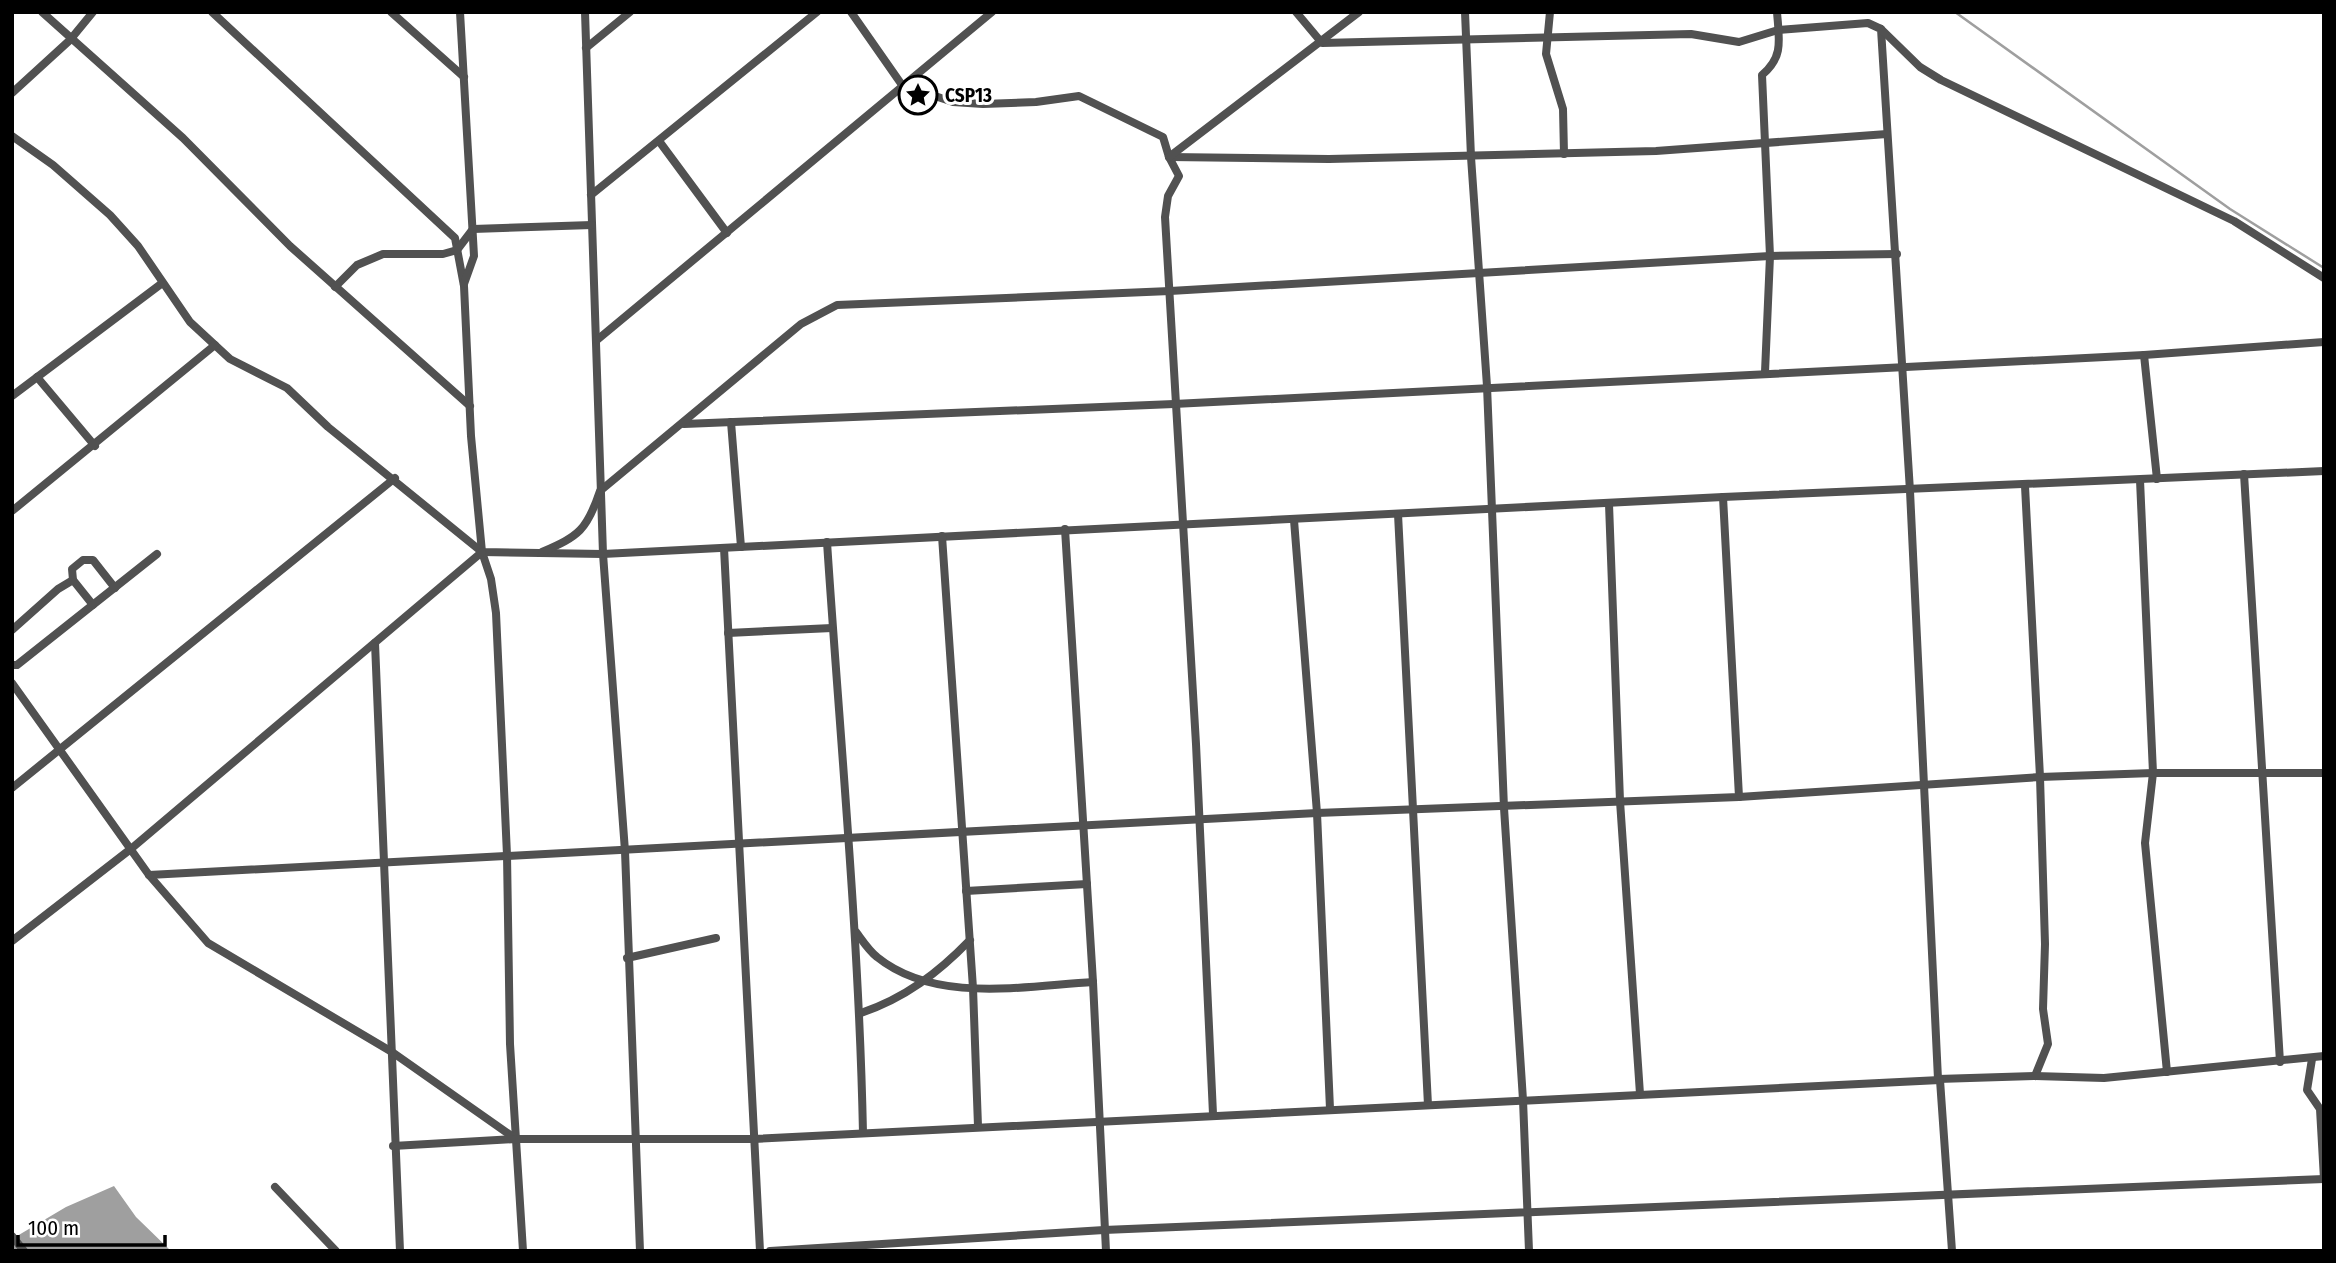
<svg xmlns="http://www.w3.org/2000/svg" width="2336" height="1263" viewBox="0 0 2336 1263" font-family="'Fira Sans Condensed',sans-serif">
<style>
.water{fill:#9f9f9f}
.lines{fill:none;stroke-linecap:round;stroke-linejoin:round}
.stream{stroke:#9f9f9f;stroke-width:2.5}
.minor{stroke:#515151;stroke-width:8}
.labels{text-anchor:middle;stroke-width:6;stroke-linejoin:round;paint-order:stroke}
.poi-label{font-size:19px;font-weight:bold;fill:#000;stroke:#fff;text-anchor:start}
</style>
<rect width="100%" height="100%" fill="#fff"/>
<path class="water" d="M114,1186L136,1217L171,1251H12V1239L66,1207Z"/>
<g class="lines">
<path class="stream" d="M1955,12L2230,209L2324,268"/>
<g class="minor">
<path d="M42,12L183,138L290,246L470,406"/>
<path d="M212,12L455,238L464,286L471,436L482,552L491,579L496,613L507,855L510,1044L523,1251"/>
<path d="M391,12L464,77"/>
<path d="M460,12L474,256L464,284"/>
<path d="M585,12L603,554L625,851L640,1251"/>
<path d="M851,12L902,85L953,102L983,104L1036,102L1079,96L1163,137L1169,157L1179,176L1168,196L1165,217L1196,744L1213,1114"/>
<path d="M1296,12L1322,43L1691,34L1739,42L1778,30L1868,23L1881,29L1910,491L1938,1079L1940,1080L1952,1251"/>
<path d="M1465,12L1471,157L1487,386L1504,808L1523,1100L1529,1251"/>
<path d="M1550,12L1546,54L1563,109L1564,154"/>
<path d="M1881,29L1920,67L1941,80L2234,221L2324,278"/>
<path d="M586,48L630,12"/>
<path d="M12,93L70,40L93,12"/>
<path d="M12,136L53,165L110,215L138,246L190,322L230,359L287,388L328,427L482,552L603,554L1723,497L2324,471"/>
<path d="M659,141L727,233"/>
<path d="M1169,157L1329,159L1656,151L1887,134"/>
<path d="M1169,157L1359,12"/>
<path d="M591,195L817,12"/>
<path d="M335,287L357,265L383,254H443L457,250L473,229L592,225"/>
<path d="M597,340L992,12"/>
<path d="M2144,355L2157,479"/>
<path d="M1765,372L1770,256L1762,75C1784,57 1779,39 1777,12"/>
<path d="M37,377L95,446"/>
<path d="M12,396L161,284"/>
<path d="M731,422L741,547"/>
<path d="M684,424L1174,404L2144,355L2324,342"/>
<path d="M2244,474L2280,1062"/>
<path d="M2140,480L2153,773L2145,843L2167,1072"/>
<path d="M2025,486L2040,777L2045,944L2043,1009L2048,1044L2035,1076"/>
<path d="M1723,497L1739,797"/>
<path d="M1609,504L1620,801L1640,1094"/>
<path d="M12,511L215,345"/>
<path d="M1398,514L1428,1105"/>
<path d="M1294,520L1317,813L1330,1109"/>
<path d="M1065,529L1093,982L1106,1251"/>
<path d="M942,536L973,988L978,1126"/>
<path d="M827,542C840,739 859,936 863,1133"/>
<path d="M724,548L760,1251"/>
<path d="M542,552C579,536 587,530 600,491L801,324L837,305L1170,291L1770,256L1897,254"/>
<path d="M93,605L73,580L72,569L83,560H93L115,588"/>
<path d="M12,630L58,589L73,580"/>
<path d="M728,633L832,628"/>
<path d="M375,643L400,1251"/>
<path d="M12,665H17L157,554"/>
<path d="M12,683L149,875L208,943L392,1052L516,1139"/>
<path d="M12,788L395,478"/>
<path d="M149,875L1317,813L1739,797L2040,777L2153,773H2324"/>
<path d="M966,891L1087,884"/>
<path d="M856,932C862,940 869,951 877,957C935,1004 1024,986 1093,982"/>
<path d="M12,941L132,848L482,552"/>
<path d="M627,958L716,938"/>
<path d="M861,1013C905,998 938,973 970,940"/>
<path d="M2312,1059L2307,1090L2320,1109L2324,1179"/>
<path d="M1938,1079L2035,1076L2104,1078L2324,1056"/>
<path d="M393,1146L516,1139H754L1940,1080"/>
<path d="M275,1187L336,1251"/>
<path d="M12,1236L24,1251"/>
<path d="M770,1251L1104,1230L2324,1179"/>
</g>
</g>
<defs>
<symbol id="sight-ring" viewBox="-11 -11 22 22"><circle r="9.5" fill="#fff" stroke="#000" stroke-width="1.5"/><path d="M0-6L1.8-2.2L6-1.7L2.9 1.2L3.7 5.4L0 3.3L-3.7 5.4L-2.9 1.2L-6-1.7L-1.8-2.2Z" fill="#000"/></symbol>
</defs>
<g fill-rule="evenodd">
<use href="#sight-ring" x="896" y="73" width="44" height="44"/>
</g>
<g class="labels">
<g class="poi-label">
<text x="945" y="102">CSP13</text>
</g>
</g>
<rect width="2336" height="1263" fill="none" stroke="#000000" stroke-width="28"/>
<path d="M18 1235v10h147v-10" fill="none" stroke="#000000" stroke-width="3.5"/>
<text x="28" y="1235" font-size="21" fill="#000000" stroke="#ffffff" stroke-width="5" paint-order="stroke">100 m</text>
</svg>
